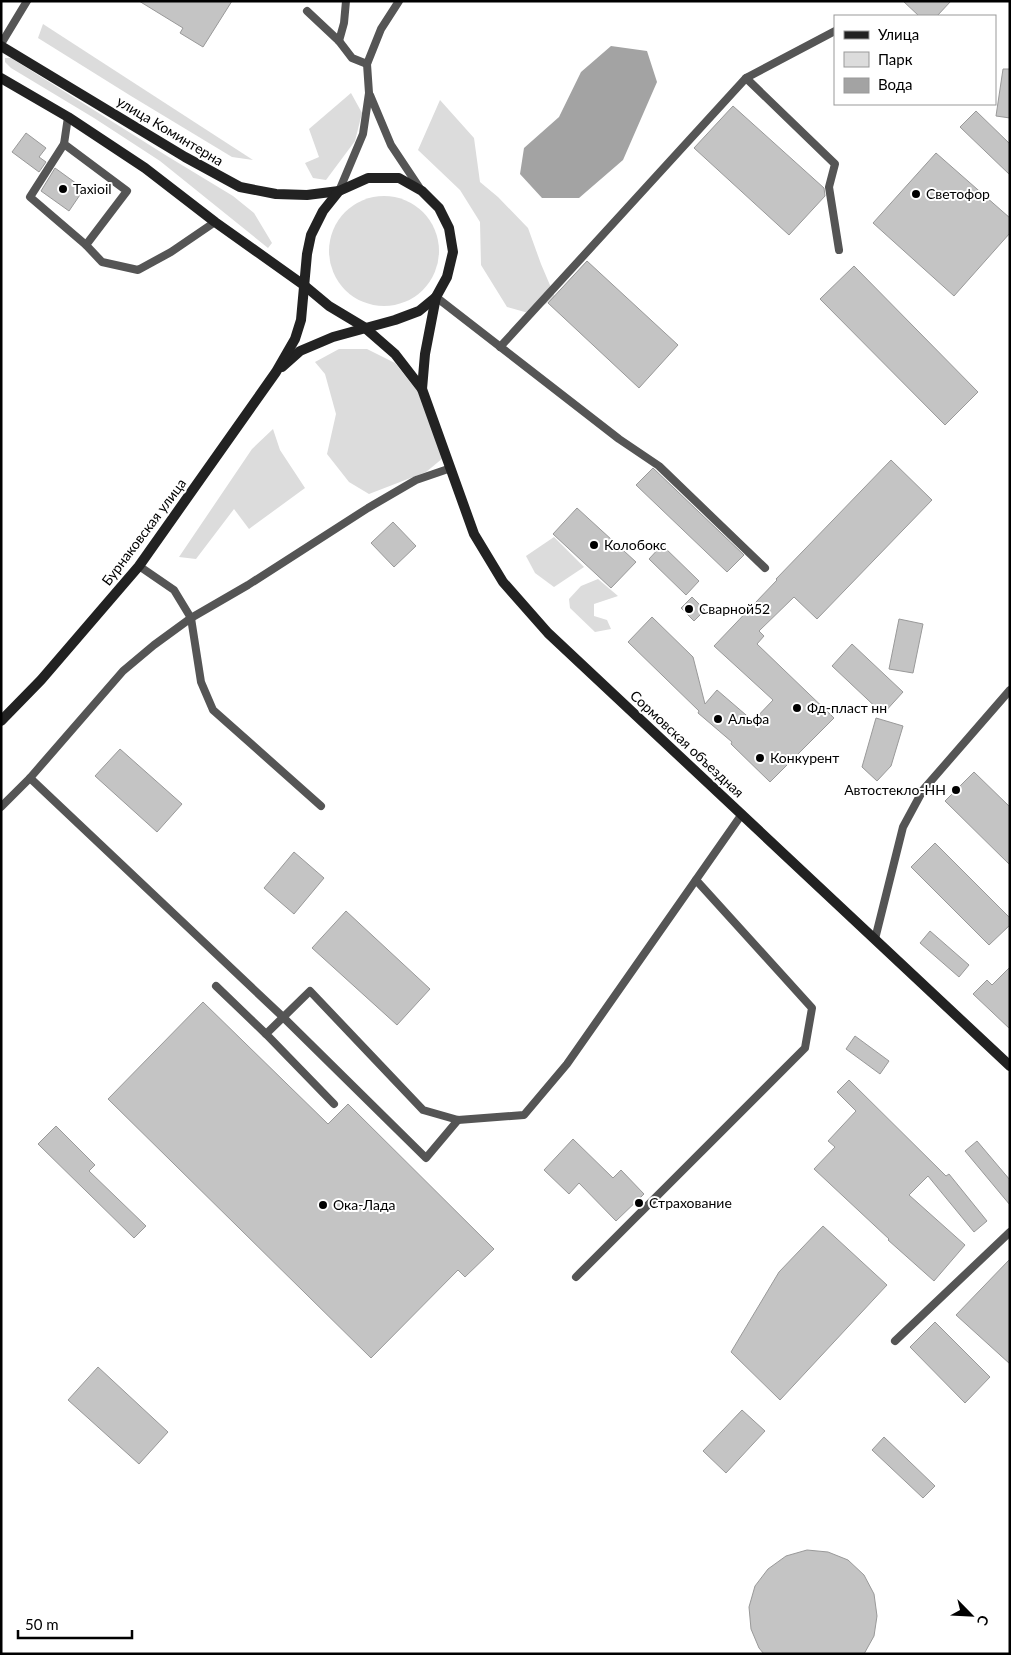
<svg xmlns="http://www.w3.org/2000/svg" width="1011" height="1655" viewBox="0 0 1011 1655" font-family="Lato,sans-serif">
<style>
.green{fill:#dcdcdc}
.water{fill:#a3a3a3}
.building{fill:#c4c4c4;stroke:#999}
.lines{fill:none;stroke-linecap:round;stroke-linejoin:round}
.lane{stroke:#555;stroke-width:8}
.secondary{stroke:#222;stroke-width:10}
.poi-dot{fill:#000;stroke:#fff;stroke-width:2}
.labels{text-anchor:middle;stroke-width:4;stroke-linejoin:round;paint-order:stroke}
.street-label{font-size:14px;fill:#000;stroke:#fff}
.poi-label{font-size:14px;fill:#000;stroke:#fff;text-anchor:start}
</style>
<rect width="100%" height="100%" fill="#fff"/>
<g class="green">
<path d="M43,24L253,160L232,157L131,96L38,38Z"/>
<path d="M5,58H11L167,156L233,196L254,213L272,243L268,248L160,161L94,118L11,68L5,62Z"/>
<path d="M351,93L362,113L355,141L326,180L313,178L305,163L319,157L309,129Z"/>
<path d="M440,100L474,138L480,182L498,197L528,228L541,264L555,297L532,314L507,307L481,265L480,222L460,190L418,150Z"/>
<circle cx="384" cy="251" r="55"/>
<path d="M339,349H367L395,363L418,392L443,458L426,472L369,494L349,482L327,454L336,414L325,374L315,362Z"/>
<path d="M273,429L280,450L305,488L249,529L234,509L196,559L179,557L252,449Z"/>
<path d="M554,537L584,567L554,587L535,573L526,556Z"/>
<path d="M598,579L618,596L594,604V616L607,620L611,629L595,632L570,608L569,599L581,586Z"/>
</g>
<path class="water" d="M611,46L647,51L657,82L623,160L579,198H542L520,174L524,148L559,117L581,72Z"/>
<g class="building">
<path d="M139,1H232L203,47L180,33L183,28Z"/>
<path d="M903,1H951L937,16H919Z"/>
<path d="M1003,69H1010V118L996,116Z"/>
<path d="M733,106L824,188L825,196L789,235L694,148Z"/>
<path d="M976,111L1010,144V175L960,127Z"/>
<path d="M26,133L46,148L39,157L46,162L39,172L12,152Z"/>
<path d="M936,153L1010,218V233L954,296L873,223Z"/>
<path d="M55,168L84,189L69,211L41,191Z"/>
<path d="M587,261L678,345L639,388L548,303Z"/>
<path d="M854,266L978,392L945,425L820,299Z"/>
<path d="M891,460L932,500L817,619L794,597L759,631L764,636L757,644L834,718L770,782L731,744L732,742L698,713L699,711L628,642L652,617L693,657L705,704L717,690L753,721L773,700L714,646L777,580L776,579Z"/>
<path d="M653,468L744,555L727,572L636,485Z"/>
<path d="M577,508L636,562L611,588L553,534Z"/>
<path d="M393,522L416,546L394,567L371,543Z"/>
<path d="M662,545L699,581L686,595L649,559Z"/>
<path d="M692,597L705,610L694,621L681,608Z"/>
<path d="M899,619L923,624L913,673L889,669Z"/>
<path d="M852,644L903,692L883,714L832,666Z"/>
<path d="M876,718L903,726L891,766L877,781L862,767Z"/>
<path d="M120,749L182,804L157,832L95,776Z"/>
<path d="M974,772L1010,807V865L945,801Z"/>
<path d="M935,843L1010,918V925L989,945L911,867Z"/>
<path d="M294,852L324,878L294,914L264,888Z"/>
<path d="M346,911L430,989L397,1025L312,948Z"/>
<path d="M930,931L969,965L959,977L920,943Z"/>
<path d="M1010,967V1029L973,994L987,980L992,985Z"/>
<path d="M203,1002L328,1124L348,1104L494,1249L465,1277L458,1270L371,1358L108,1099Z"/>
<path d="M855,1036L889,1061L880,1074L846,1049Z"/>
<path d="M849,1080L946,1176L949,1174L987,1221L974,1232L928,1176L909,1195L965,1245L934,1281L888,1240L889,1239L814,1169L835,1147L828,1141L856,1111L837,1092Z"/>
<path d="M56,1126L95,1165L89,1171L146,1226L134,1238L38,1144Z"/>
<path d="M573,1139L613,1178L621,1170L644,1194L616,1221L579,1183L569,1194L544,1170Z"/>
<path d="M977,1141L1010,1180V1205L965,1151Z"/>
<path d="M823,1226L887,1285L780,1400L731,1352L779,1272Z"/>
<path d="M1010,1259V1364L956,1315Z"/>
<path d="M935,1322L990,1377L965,1403L910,1347Z"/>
<path d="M98,1367L168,1432L139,1464L68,1400Z"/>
<path d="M742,1410L765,1431L726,1473L703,1451Z"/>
<path d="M884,1437L935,1486L923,1498L872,1450Z"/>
<path d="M807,1550L828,1552L848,1560L864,1575L874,1594L877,1616L874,1636L864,1654H764L759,1648L751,1629L749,1607L755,1586L768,1569L786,1556Z"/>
</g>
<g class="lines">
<g class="lane">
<path d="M307,11L339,41L352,58L367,64"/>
<path d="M339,41L344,23L346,1"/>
<path d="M1,44L27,1"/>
<path d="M746,78L835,31"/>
<path d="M370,95L391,145L421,190"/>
<path d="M68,117L64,144L127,191L86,245L102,262L138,270L171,252L215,222"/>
<path d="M64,144L30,197L86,245"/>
<path d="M339,191L363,134L369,93L367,64L381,29L399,1"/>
<path d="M436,297L619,439L659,466L765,568"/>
<path d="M500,347L746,78L835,164L829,187L839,250"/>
<path d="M139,566L174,590L191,618L201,682L213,710L321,806"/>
<path d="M30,778L284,1018L426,1158L458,1120"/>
<path d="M1,807L30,778L123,671L154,645L191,618L248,585L368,508L416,480L451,468"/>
<path d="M875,939L903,827L923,790L1010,690"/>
<path d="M216,986L266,1034"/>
<path d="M334,1104L266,1034L310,991L423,1110L458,1120L524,1115L567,1064L742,814"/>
<path d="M576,1277L805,1048L812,1008L696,880"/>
<path d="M895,1341L1010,1232"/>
</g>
<g class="secondary">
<path d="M1,46L185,157L240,187L276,194L307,195L339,191"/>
<path d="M1,78L68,117L145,168L215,222L305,286L329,306L364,327L395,354L422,389L474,534L503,582L548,633L1010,1066"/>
<path d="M282,367L300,351L333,337L395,320L419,311L436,297"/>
<path d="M1,721L41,680L139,566L276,372L295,339L301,320L307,254L311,235L323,211L339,191L368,178H399L422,191L439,208L449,228L453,252L447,277L436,297L425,354L422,389"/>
</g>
</g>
<g class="poi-dot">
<circle cx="63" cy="189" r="5"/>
<circle cx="916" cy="194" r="5"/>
<circle cx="594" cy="545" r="5"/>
<circle cx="689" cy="609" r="5"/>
<circle cx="797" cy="708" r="5"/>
<circle cx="718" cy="719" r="5"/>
<circle cx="760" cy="758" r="5"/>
<circle cx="956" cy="790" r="5"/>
<circle cx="639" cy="1203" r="5"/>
<circle cx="323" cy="1205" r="5"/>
</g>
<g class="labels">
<g class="street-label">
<text transform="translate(170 131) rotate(31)" y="5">улица Коминтерна</text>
<text transform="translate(144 532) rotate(-53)" y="5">Бурнаковская улица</text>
<text transform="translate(687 744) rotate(43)" y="5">Сормовская объездная</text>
</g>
<g class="poi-label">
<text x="73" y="194">Taxioil</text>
<text x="926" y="199">Светофор</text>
<text x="604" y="550">Колобокс</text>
<text x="699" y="614">Сварной52</text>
<text x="807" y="713">Фд-пласт нн</text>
<text x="728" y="724">Альфа</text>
<text x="770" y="763">Конкурент</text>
<text x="946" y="795" text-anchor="end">Автостекло-НН</text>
<text x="649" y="1208">Страхование</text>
<text x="333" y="1210">Ока-Лада</text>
</g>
</g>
<rect width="1011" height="1655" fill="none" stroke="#000000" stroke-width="5"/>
<rect x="834" y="15" width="162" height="90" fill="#ffffff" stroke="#999999"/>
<rect x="844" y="31" width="25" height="8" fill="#222222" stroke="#999999"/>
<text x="878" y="40" font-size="15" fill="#000000">Улица</text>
<rect x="844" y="52" width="25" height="15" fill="#dcdcdc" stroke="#999999"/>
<text x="878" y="65" font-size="15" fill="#000000">Парк</text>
<rect x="844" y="78" width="25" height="15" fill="#a3a3a3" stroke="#999999"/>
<text x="878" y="90" font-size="15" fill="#000000">Вода</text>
<g transform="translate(971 1615) rotate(114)" stroke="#ffffff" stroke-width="4" paint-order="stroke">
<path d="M0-4L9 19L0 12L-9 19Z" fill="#000000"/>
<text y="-8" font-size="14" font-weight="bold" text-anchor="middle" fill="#000000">С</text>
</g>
<path d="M18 1630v8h114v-8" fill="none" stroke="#000000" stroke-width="2.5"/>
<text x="25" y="1630" font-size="15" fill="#000000" stroke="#ffffff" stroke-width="4" paint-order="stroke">50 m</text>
</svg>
